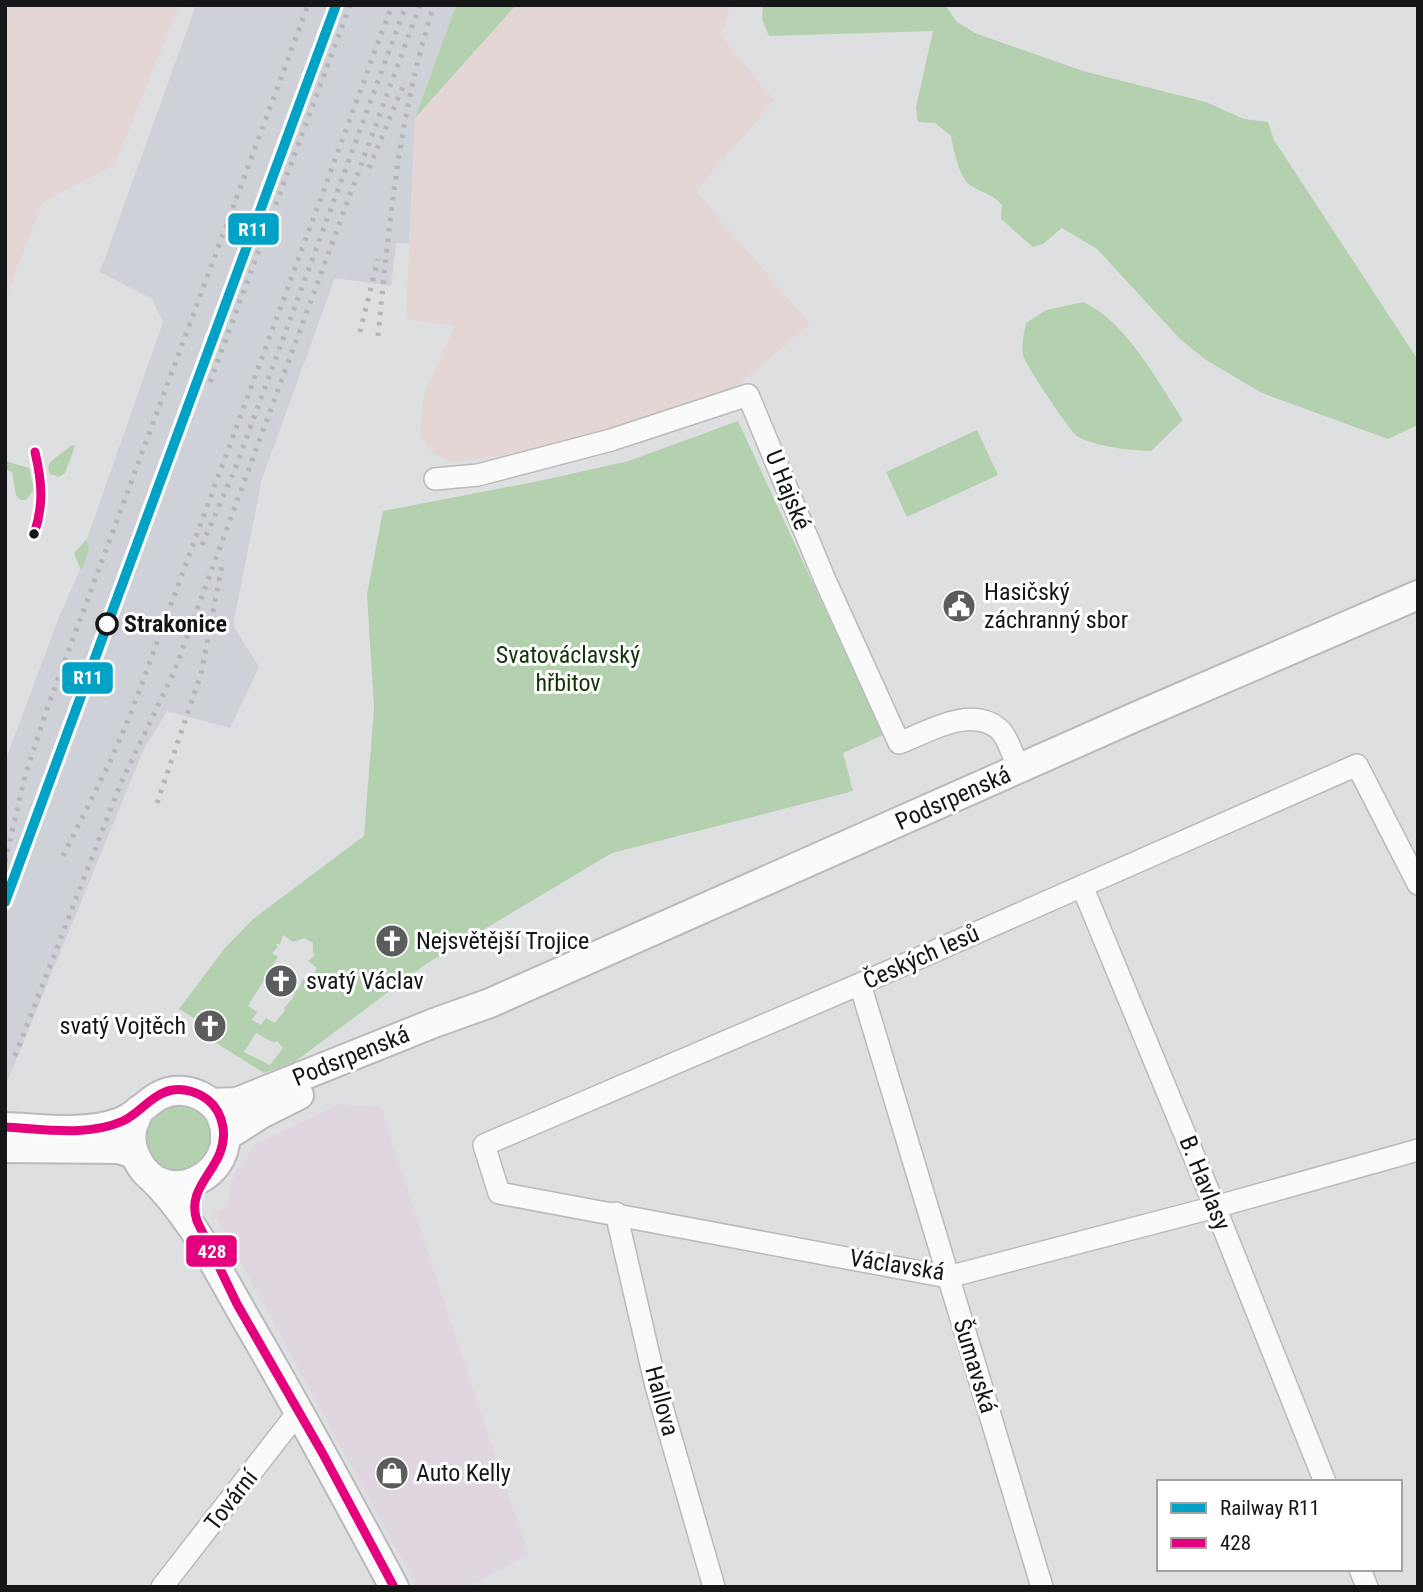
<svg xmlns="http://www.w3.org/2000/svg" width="1423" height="1592" viewBox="0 0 1423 1592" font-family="'Roboto Condensed',sans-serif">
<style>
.commercial{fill:#dfd6df}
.industrial{fill:#e4d6d4}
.built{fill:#ced1d7}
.green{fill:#b4d1af;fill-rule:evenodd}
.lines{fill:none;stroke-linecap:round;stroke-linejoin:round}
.minor-casing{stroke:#b9babb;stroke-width:24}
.major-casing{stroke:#b9babb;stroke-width:32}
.minor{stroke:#fafafa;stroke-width:21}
.major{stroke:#fafafa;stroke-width:28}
.rail{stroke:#b6b6b7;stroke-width:5;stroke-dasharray:3.5 7;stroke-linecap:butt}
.bus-1-casing{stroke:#fff;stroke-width:14}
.bus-1{stroke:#e5007d;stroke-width:9}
.rail-1-casing{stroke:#fff;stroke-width:16}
.rail-1{stroke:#01a2c5;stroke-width:10}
.bus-dot{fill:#151617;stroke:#fff;stroke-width:2.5}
.stop-dot{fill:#fff;stroke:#151617;stroke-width:3.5}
.labels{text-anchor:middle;stroke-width:6;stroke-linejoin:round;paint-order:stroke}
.street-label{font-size:24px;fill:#151617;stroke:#fff}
.poi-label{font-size:24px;fill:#151617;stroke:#fff;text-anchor:start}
.stop-label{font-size:24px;font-weight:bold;fill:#151617;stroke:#fff;text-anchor:start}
.park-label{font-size:24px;fill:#113408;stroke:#fff}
.line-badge{stroke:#fff;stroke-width:2.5}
.badge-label{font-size:19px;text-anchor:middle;font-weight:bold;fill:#fff}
</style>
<rect width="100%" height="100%" fill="#dedfe0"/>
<path class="commercial" d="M340,1104L381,1107L477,1403L529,1554L469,1587H417L214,1213L228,1205L230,1185L239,1166L256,1144Z"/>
<g class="industrial">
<path d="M5,5H179L115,164L42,203L5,300Z"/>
<path d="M516,5H731L721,35L774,101L696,191L810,324L723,398L529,452L451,462L431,453L420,435L422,406L426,388L455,326L406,319L415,118Z"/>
</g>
<path class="built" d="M196,5H457L415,118L409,244L396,243L391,286L335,278L262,479L233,625L259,667L230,728L167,711L143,751L5,1087V762L57,622L89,549L87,539L163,322L152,299L100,272Z"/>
<g class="green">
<path d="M457,5H516L415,118L453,14Z"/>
<path d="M763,5H945L957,22L975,33L1083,71L1206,102L1244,119L1268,122L1274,140L1418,360V425L1388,439L1262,393L1206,360L1180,339L1097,249L1062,228L1043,244L1033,247L1001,219L1002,205C991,193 986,195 973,187C959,180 954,151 951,136L935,123L918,122L916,107L933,31L769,36L762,19Z"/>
<path d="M1083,302C1126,321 1157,381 1183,420L1151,451C1134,451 1091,446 1077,436C1071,432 1024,363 1023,355C1021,345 1024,333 1026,323L1046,310Z"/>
<path d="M738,421L883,735L843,753L853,791L612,853L426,964L293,1063L264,1073L194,1029L197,1020L179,1009L224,949L253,919L364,836L374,708L367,594L383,511L539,481L629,461ZM391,928L399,930L402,938L400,944L386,950L379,934ZM283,935L293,942L304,938L313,943V953L315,955L308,961L317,968L312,978L306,975V979H303L298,990H296L292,999L284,1008L285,1010L275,1023L266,1018L261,1025L252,1020L257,1012L248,1006L278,957L272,953L278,947L276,944H280ZM208,1018L219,1023L212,1036L201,1030ZM256,1033L274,1043L277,1041L283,1048L270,1065L244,1052Z"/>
<path d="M977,430L998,475L907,517L886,472Z"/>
<path d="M72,445L75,446L65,473L59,477L50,474L48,468L50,462Z"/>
<path d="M5,461L29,468L34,489L26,500H20L16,495L12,472L5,469Z"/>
<path d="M87,539L89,549L81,571L74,553Z"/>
<circle cx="178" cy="1139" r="33"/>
</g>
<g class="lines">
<defs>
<g id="minor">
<path d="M435,479L478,475L611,440L748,395L825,580L899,743C928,732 971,705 999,729C1008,737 1013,757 1019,769"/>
<path d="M1418,884L1357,765L860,984L484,1145L499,1193L948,1277L1215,1207L1418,1150"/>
<path d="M1082,886L1215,1207L1325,1482"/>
<path d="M860,984L1042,1587"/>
<path d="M616,1213L656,1386L714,1587"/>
<path d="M1360,1569L1367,1587"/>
<path d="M162,1587L299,1411"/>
</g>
<g id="major">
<path d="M211,1103L237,1102L434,1023L490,1003L1135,717L1418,595"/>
<path d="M5,1127C41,1128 83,1135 118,1123C143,1115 153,1088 183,1091C198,1092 215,1102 221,1116C245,1173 165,1213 138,1161C133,1153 130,1140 132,1130C133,1124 137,1117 139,1110"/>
<path d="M225,1137L261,1114L299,1095"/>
<path d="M5,1148L119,1149L134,1154"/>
<path d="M150,1176C193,1217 220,1275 250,1326C300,1412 347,1499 394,1587"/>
</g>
</defs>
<use href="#minor" class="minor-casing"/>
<use href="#major" class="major-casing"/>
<use href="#minor" class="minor"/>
<use href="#major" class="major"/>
<g class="rail">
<path d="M369,168L404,84"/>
<path d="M360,332L378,259"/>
<path d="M378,336C389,225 399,112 434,5"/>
<path d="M210,382L350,5"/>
<path d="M202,545L235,469L406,5"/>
<path d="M157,803L201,674L223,560"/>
<path d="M63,856L111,760L131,713L392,5"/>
<path d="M5,862L25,776L47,709L308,5"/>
<path d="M15,1056L120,785L174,672L420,5"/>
</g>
<defs>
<g id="bus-1">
<path d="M34,534C44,505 42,482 35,452"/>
<path d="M5,1127C42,1129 87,1137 123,1121C140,1113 152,1094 172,1090C184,1088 198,1092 208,1100C217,1107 221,1116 223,1127C229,1168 184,1183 197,1221L237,1304L323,1454L394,1587"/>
</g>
</defs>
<use href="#bus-1" class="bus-1-casing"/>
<use href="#bus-1" class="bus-1"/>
<defs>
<path id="rail-1" d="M5,902L336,5"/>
</defs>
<use href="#rail-1" class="rail-1-casing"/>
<use href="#rail-1" class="rail-1"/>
</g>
<defs>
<symbol id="civic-disc" viewBox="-11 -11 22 22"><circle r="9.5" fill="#5b5c5d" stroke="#fff"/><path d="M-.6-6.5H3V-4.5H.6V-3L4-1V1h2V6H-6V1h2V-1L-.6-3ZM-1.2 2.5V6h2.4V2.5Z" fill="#fff"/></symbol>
<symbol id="church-disc" viewBox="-11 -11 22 22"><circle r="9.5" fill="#5b5c5d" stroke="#fff"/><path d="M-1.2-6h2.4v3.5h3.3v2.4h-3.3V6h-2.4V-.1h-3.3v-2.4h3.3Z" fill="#fff"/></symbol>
<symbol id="shop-disc" viewBox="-11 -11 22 22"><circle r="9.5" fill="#5b5c5d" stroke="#fff"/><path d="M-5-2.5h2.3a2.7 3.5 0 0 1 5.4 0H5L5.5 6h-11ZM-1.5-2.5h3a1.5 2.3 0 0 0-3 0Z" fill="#fff"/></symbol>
</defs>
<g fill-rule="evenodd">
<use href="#civic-disc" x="940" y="587" width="38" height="38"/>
<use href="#church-disc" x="373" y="922" width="38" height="38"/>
<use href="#church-disc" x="262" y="962" width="38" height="38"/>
<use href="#church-disc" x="191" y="1007" width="38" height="38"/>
<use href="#shop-disc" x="373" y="1454" width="38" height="38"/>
</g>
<circle class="bus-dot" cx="34" cy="534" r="6"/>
<circle class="stop-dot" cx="107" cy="624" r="10"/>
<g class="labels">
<g class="street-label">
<text transform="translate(788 490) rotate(68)" y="8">U Hajské</text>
<text transform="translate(953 798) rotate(-24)" y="8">Podsrpenská</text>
<text transform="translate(921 957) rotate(-24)" y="8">Českých lesů</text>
<text transform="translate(351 1056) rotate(-22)" y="8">Podsrpenská</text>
<text transform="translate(1205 1183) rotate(68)" y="8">B. Havlasy</text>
<text transform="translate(897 1265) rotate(9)" y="8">Václavská</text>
<text transform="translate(975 1366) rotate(73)" y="8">Šumavská</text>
<text transform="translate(662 1401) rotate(75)" y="8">Hallova</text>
<text transform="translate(231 1500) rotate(-52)" y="8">Tovární</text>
</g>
<g class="poi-label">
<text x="984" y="600">Hasičský<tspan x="984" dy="28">záchranný sbor</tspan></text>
<text x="416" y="949">Nejsvětější Trojice</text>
<text x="306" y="989">svatý Václav</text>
<text x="186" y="1034" text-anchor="end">svatý Vojtěch</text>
<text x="416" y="1481">Auto Kelly</text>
</g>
<g class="stop-label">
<text x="124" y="632">Strakonice</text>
</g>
<g class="park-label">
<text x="568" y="663">Svatováclavský<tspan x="568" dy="28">hřbitov</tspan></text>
</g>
</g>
<g class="line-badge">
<rect x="227" y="212" width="53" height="34" rx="7" fill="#01a2c5"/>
<rect x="61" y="661" width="53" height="34" rx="7" fill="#01a2c5"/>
<rect x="185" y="1234" width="53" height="34" rx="7" fill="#e5007d"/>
</g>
<g class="badge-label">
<text x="253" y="236">R11</text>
<text x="88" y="684">R11</text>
<text x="212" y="1258">428</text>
</g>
<rect width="1423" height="1592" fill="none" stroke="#151617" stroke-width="14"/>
<rect x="1157" y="1480" width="245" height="91" fill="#ffffff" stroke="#a1a2a2" stroke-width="2"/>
<rect x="1171" y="1503" width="35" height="10" fill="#01a2c5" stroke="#a1a2a2" stroke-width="2"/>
<text x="1220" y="1515" font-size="21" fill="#151617">Railway R11</text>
<rect x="1171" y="1538" width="35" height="10" fill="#e5007d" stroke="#a1a2a2" stroke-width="2"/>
<text x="1220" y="1550" font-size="21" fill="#151617">428</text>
</svg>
